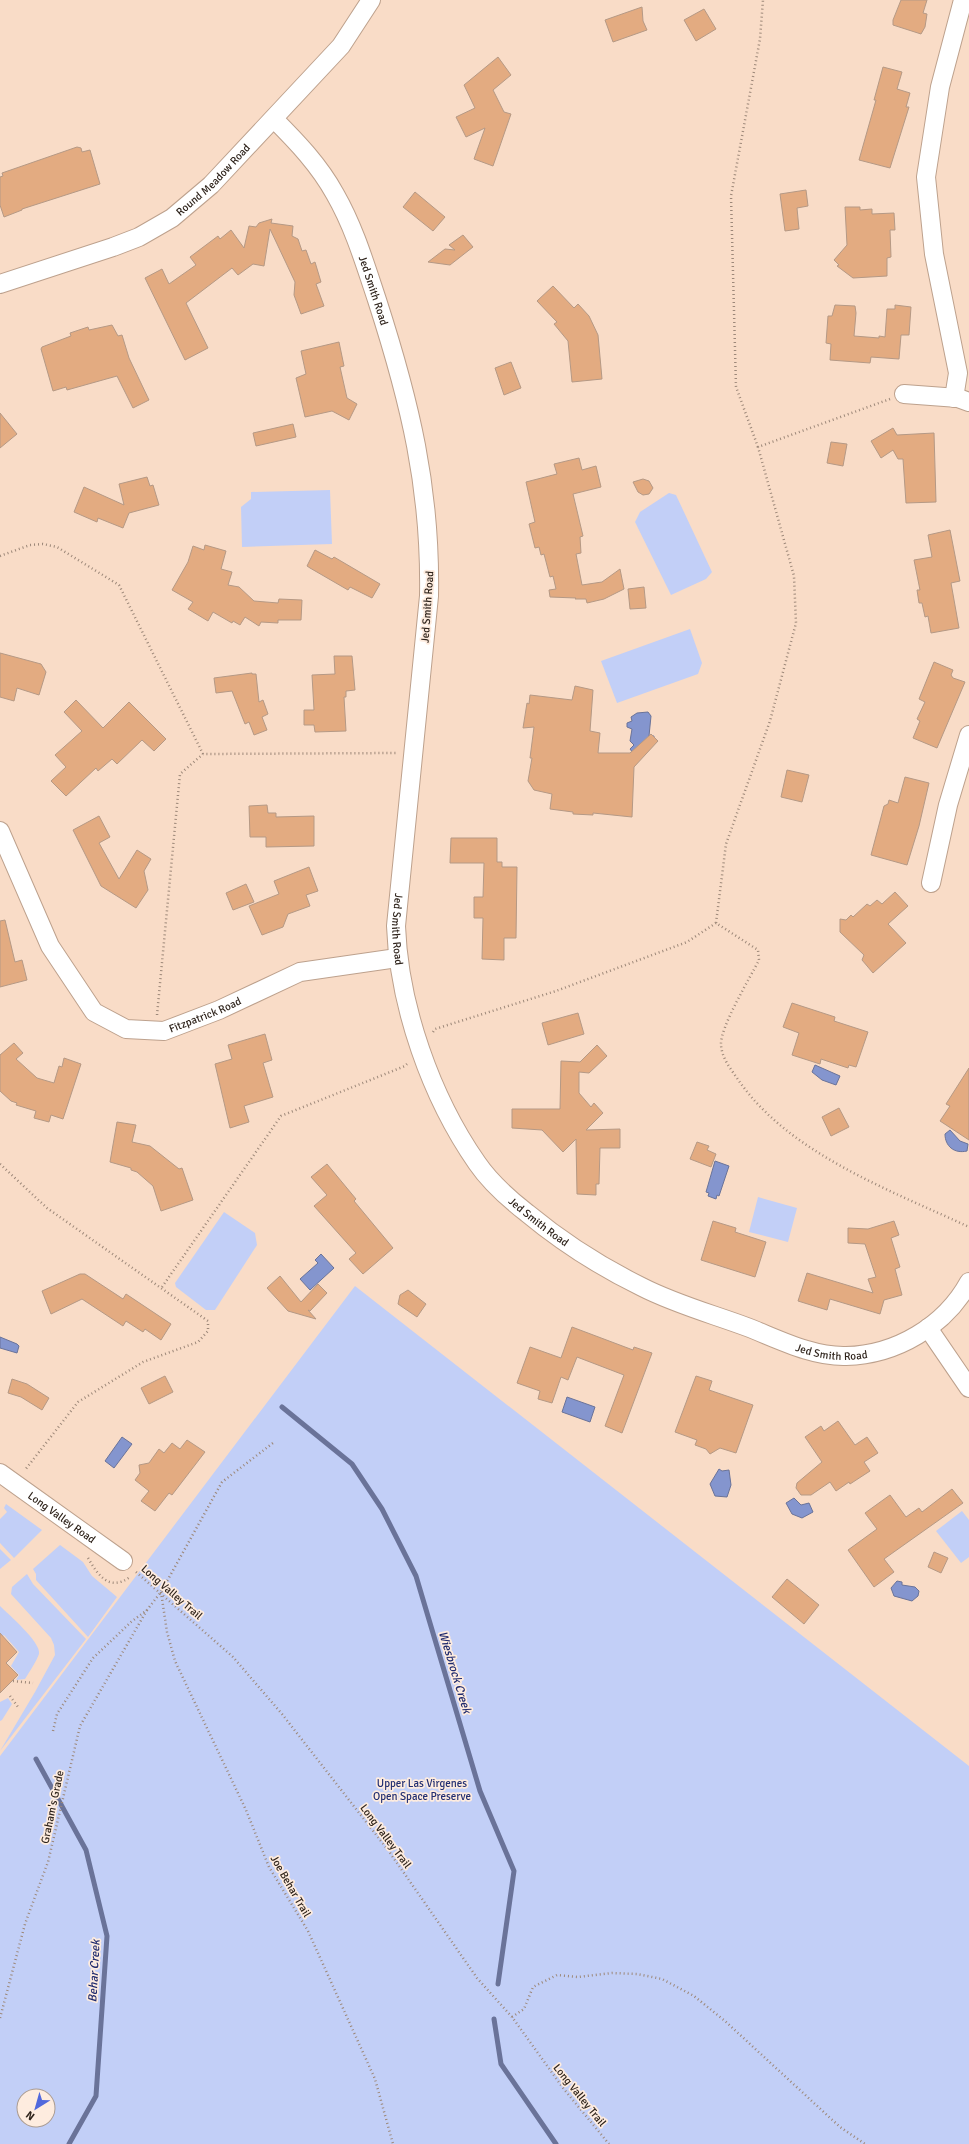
<svg xmlns="http://www.w3.org/2000/svg" width="969" height="2144" viewBox="0 0 969 2144" font-family="Signika,sans-serif">
<style>
.green{fill:#c2cff7;fill-rule:evenodd}
.water{fill:#8495ce;stroke:#6a7399}
.lines{fill:none;stroke-linecap:round;stroke-linejoin:round}
.stream{stroke:#6a7399;stroke-width:5}
.building{fill:#e3ab81;stroke:#b59985}
.minor-casing{stroke:#bda18d;stroke-width:20}
.path{stroke:#9d8879;stroke-width:2.5;stroke-dasharray:1 3;stroke-linecap:butt}
.minor{stroke:#fff;stroke-width:18}
.labels{text-anchor:middle;stroke-width:3.5;stroke-linejoin:round;paint-order:stroke}
.street-label{font-size:11px;fill:#2f241c;stroke:#feecdf}
.park-label{font-size:11px;fill:#222e71;stroke:#feecdf}
.water-label{font-size:12px;font-style:italic;fill:#1f2a6d;stroke:#feecdf}
</style>
<rect width="100%" height="100%" fill="#f9dcc7"/>
<g class="green">
<path d="M330,490L332,544L242,547L241,507L251,499V492Z"/>
<path d="M669,493L676,495L712,572L706,579L671,595L635,522L640,512Z"/>
<path d="M690,629L702,663L698,674L617,703L601,661Z"/>
<path d="M758,1197L797,1208L788,1242L749,1232Z"/>
<path d="M224,1212L255,1233L257,1245L215,1310H206L176,1287L175,1283Z"/>
<path d="M355,1286L969,1766V2144H0V1756ZM24,2096H48V2120H24Z"/>
<path d="M6,1504L42,1530L14,1558L0,1543V1519L7,1512L4,1508Z"/>
<path d="M962,1511L969,1520V1557L961,1563L936,1531Z"/>
<path d="M60,1545L83,1562L92,1576L117,1597L88,1637L36,1580V1574L33,1569Z"/>
<path d="M0,1549L11,1560L0,1569Z"/>
<path d="M27,1574L33,1584L86,1639L0,1751L35,1692L55,1655L54,1645L51,1638L11,1594L12,1587Z"/>
<path d="M0,1606C8,1614 42,1643 39,1654C36,1662 30,1671 25,1679L16,1680L19,1675L11,1666L19,1652L4,1635L0,1638Z"/>
<path d="M8,1698L12,1704L2,1720L0,1721V1702Z"/>
</g>
<g class="water">
<path d="M648,712L651,716L649,736H654L653,743L633,753L630,749L634,745L630,741L632,729L627,727V723L632,721L631,717L637,713Z"/>
<path d="M815,1065L840,1076L836,1085L822,1080L812,1072Z"/>
<path d="M950,1130L960,1141L968,1144L967,1151C954,1154 945,1146 945,1134Z"/>
<path d="M715,1161L729,1166L719,1196L717,1195L716,1199L708,1196L709,1193L706,1192Z"/>
<path d="M321,1254L334,1268L310,1290L300,1279L318,1263L315,1260Z"/>
<path d="M0,1337L17,1344L19,1346L17,1353L0,1348Z"/>
<path d="M567,1397L595,1407L590,1422L562,1412Z"/>
<path d="M122,1437L132,1444L114,1468L105,1461Z"/>
<path d="M719,1469L722,1471L729,1470L731,1485L727,1497L715,1496L710,1484Z"/>
<path d="M794,1498L801,1505L809,1503L813,1512L802,1518L792,1514L786,1503Z"/>
<path d="M897,1581L902,1582V1585L915,1587L919,1591L918,1596L912,1601L894,1596L891,1588Z"/>
</g>
<g class="lines">
<g class="stream">
<path d="M282,1407L352,1464L382,1509L416,1576L480,1791L514,1871L498,1984"/>
<path d="M36,1759L86,1850L107,1936L96,2096L69,2144"/>
<path d="M494,2019L501,2064L556,2144"/>
</g>
</g>
<g class="building">
<path d="M901,0H927L923,13L927,14L925,27L921,34L893,25V20Z"/>
<path d="M642,7L643,21L647,30L613,42L605,20Z"/>
<path d="M704,9L716,29L696,41L684,20Z"/>
<path d="M498,57L511,75L493,90L504,112L511,114L493,166L474,159L485,128L466,137L456,117L475,108L464,85Z"/>
<path d="M883,67L902,72L897,89L910,93L906,107H909L890,168L859,160L876,100H874Z"/>
<path d="M77,147L81,148L82,152L90,150L100,184L22,209V210L4,217L0,205V177L3,176L2,173Z"/>
<path d="M806,190L808,206L797,208L799,229L785,231L780,194Z"/>
<path d="M415,192L445,217L433,231L403,207Z"/>
<path d="M845,207H860V210L872,209V214L894,213L895,230H890L891,257L887,258V276L853,278L837,266L839,265L834,260L847,245Z"/>
<path d="M272,219L271,223L293,226L292,236L298,239L302,251L306,250L311,264L315,262L321,282L316,284L324,306L301,314L294,295L295,282L270,229L264,266L253,264L238,275L232,268L186,303L208,348L185,360L145,278L162,269L169,284L196,265L190,257L218,236L220,239L231,230L244,248L249,226L256,227L259,223Z"/>
<path d="M463,235L473,247L450,265L428,262L445,249L455,250L449,245Z"/>
<path d="M553,286L574,308L578,304L589,316L598,335L602,379L572,382L568,341L554,324L557,322L537,301Z"/>
<path d="M835,305L855,306L856,313L854,336L879,338V336L885,337L887,309H895V305L911,307L909,335H901L899,359L871,357L870,363L830,360L831,344L826,343L828,316H832Z"/>
<path d="M112,325L118,336L122,335L129,358L149,400L133,408L117,376L67,390L66,387L53,391L41,349L42,347L71,336L70,333L88,327L89,330Z"/>
<path d="M339,342L344,366L340,367L347,398L357,404L349,420L332,411L305,417L296,378L306,374L301,351Z"/>
<path d="M511,362L521,388L504,395L495,368Z"/>
<path d="M0,413L17,434L0,448Z"/>
<path d="M293,424L296,437L256,446L253,433Z"/>
<path d="M893,428L897,435L934,433L936,502L906,503L903,459H898L893,450L881,458L871,441Z"/>
<path d="M831,442L847,444L843,466L827,463Z"/>
<path d="M579,458L582,470L596,466L601,487L573,494L583,536L580,537L581,553L576,554L582,585L602,582L620,569L624,589L604,599L587,603L586,599H575L576,598L550,597L549,590L556,589L553,576L550,577L544,554L541,555L539,547L535,548L529,524L535,522L526,482L557,474L554,464Z"/>
<path d="M147,477L150,486L153,485L159,505L129,513L123,528L98,518L97,522L74,512L84,487L124,505L119,484Z"/>
<path d="M643,479L649,481L653,488L649,494L643,495L638,492L633,482Z"/>
<path d="M950,530L960,581L951,583L959,628L931,633L928,616L925,617L922,603H919L917,590H920L914,560L932,557L928,535Z"/>
<path d="M205,545L226,551L221,569L232,572L228,585L239,587L254,601L278,603L279,599L302,600L301,620H278V623L261,622L259,626L245,617L240,625L233,621L232,623L213,612L208,621L188,609L193,602L172,590L188,562L193,546L204,550Z"/>
<path d="M315,550L332,559L334,557L380,584L372,598L350,587L348,590L310,568L307,566Z"/>
<path d="M644,587L646,608L630,609L628,589Z"/>
<path d="M0,653L41,664L46,672L39,695L17,688L14,701L0,697Z"/>
<path d="M334,656H352L355,690L346,691V697H344L346,731L315,732L314,725H304V710H314L312,675L335,674Z"/>
<path d="M934,662L953,670L951,675L953,678L965,682L937,748L913,738L920,721L917,719L925,702L919,699Z"/>
<path d="M252,673V674H256L259,702L263,700L268,714L262,717L267,730L254,735L249,722L245,724L232,691L216,693L214,678Z"/>
<path d="M575,686L593,690L590,731L600,733L598,753H630L651,734L658,741L634,767L632,817L593,813V815L573,814V812L550,809L552,794L534,790L528,781L532,758H530L534,727L523,728L527,703L529,704L530,695L572,700Z"/>
<path d="M76,700L103,728L129,702L166,739L154,751L142,740L117,764L112,759L98,771L96,768L66,796L51,781L66,767L55,755L82,731L64,712Z"/>
<path d="M787,770L809,775L802,802L781,797Z"/>
<path d="M905,777L929,783L919,826L907,865L871,855L884,806L888,804L889,800L898,803Z"/>
<path d="M267,805L268,813H276V817L314,816V846L266,847V837H250L249,806Z"/>
<path d="M99,816L110,837L99,843L119,879L137,850L151,859L144,871L148,890L136,908L101,886L73,830Z"/>
<path d="M451,838H497V862H502V867H517L516,938H504V960L482,959L483,918H474V897H483L484,863H450Z"/>
<path d="M309,867L318,891L306,895L310,906L288,914L283,927L262,935L249,906L279,894L274,881Z"/>
<path d="M246,884L254,902L233,910L226,893Z"/>
<path d="M895,892L908,906L888,924L906,943L873,973L862,960L864,955L840,932V919L846,920L851,915L853,917L867,904L870,906L877,900L882,904Z"/>
<path d="M5,920L15,962L22,960L27,980L0,987V921Z"/>
<path d="M792,1003L835,1017L834,1021L868,1032L856,1067L849,1065L848,1068L821,1059L820,1064L792,1055L799,1033L783,1027Z"/>
<path d="M578,1013L584,1034L548,1045L542,1023Z"/>
<path d="M265,1034L272,1060L263,1063L273,1097L244,1106L249,1122L230,1128L215,1064L232,1059L228,1045Z"/>
<path d="M14,1043L23,1053L16,1059L37,1078L54,1083L59,1066L62,1067L64,1058L81,1064L63,1119L51,1115L49,1122L34,1118L36,1111L16,1105L17,1103L11,1101L0,1091V1055Z"/>
<path d="M597,1045L607,1056L589,1073L579,1072V1093L591,1107L594,1103L603,1113L586,1130L620,1129V1148H600L599,1184H596V1195L577,1194L576,1139L563,1152L542,1130L512,1128V1109H560L561,1061L580,1062Z"/>
<path d="M969,1068V1140L940,1121L950,1106L946,1104Z"/>
<path d="M839,1108L849,1127L831,1136L822,1117Z"/>
<path d="M117,1122L136,1125L132,1142L150,1146L179,1169L182,1168L193,1200L161,1211L153,1186L137,1172L131,1170V1168L110,1162Z"/>
<path d="M697,1142L709,1146L707,1150L716,1154L711,1167L690,1159Z"/>
<path d="M327,1164L356,1199L354,1201L393,1248L363,1274L349,1259L356,1253L314,1206L327,1195L311,1177Z"/>
<path d="M713,1221L736,1228L735,1232L766,1242L755,1277L701,1260Z"/>
<path d="M894,1221L899,1235L891,1238L900,1267L895,1269L902,1295L884,1300L880,1314L830,1299L827,1310L798,1301L807,1273L873,1293L868,1279L876,1277L865,1244L848,1243V1228L868,1229Z"/>
<path d="M80,1274H85L123,1299L126,1294L171,1324L161,1340L145,1329L143,1332L126,1321L123,1326L82,1299L51,1314L42,1291Z"/>
<path d="M280,1276L301,1302L318,1284L327,1293L310,1311L308,1310L316,1319L288,1311L267,1288Z"/>
<path d="M408,1290L426,1304L417,1317L398,1304L400,1295Z"/>
<path d="M572,1327L633,1350L634,1347L652,1353L622,1433L605,1426L624,1375L577,1357L568,1380L561,1377L552,1403L538,1399L540,1391L517,1383L530,1347L561,1358Z"/>
<path d="M165,1376L173,1392L149,1404L141,1388Z"/>
<path d="M696,1376L712,1381L709,1390L753,1405L736,1453L720,1448L710,1454L706,1449L695,1445L697,1440L675,1432Z"/>
<path d="M12,1379L27,1384L49,1398L42,1410L21,1397L8,1393Z"/>
<path d="M838,1421L855,1445L867,1437L878,1453L864,1462L870,1471L850,1484L849,1482L836,1491L830,1482L811,1495H801L796,1488L797,1483L822,1462L805,1437L821,1426L824,1431Z"/>
<path d="M187,1440L205,1452L172,1495L169,1493L155,1511L141,1501L149,1491L135,1480L140,1473L139,1465L149,1463L159,1449L164,1453L172,1443L180,1449Z"/>
<path d="M952,1489L963,1503L884,1559L894,1572L874,1587L848,1550L877,1529L865,1513L890,1495L906,1517L919,1508L922,1512Z"/>
<path d="M934,1552L948,1558L941,1573L928,1567Z"/>
<path d="M787,1579L819,1605L804,1624L772,1597Z"/>
<path d="M0,1633L17,1652L6,1663L18,1675L0,1693Z"/>
</g>
<g class="lines">
<defs>
<g id="minor">
<path id="s1" d="M274,119C297,142 319,165 335,194C354,227 365,264 377,300C410,402 431,489 429,596L396,926C399,1006 431,1097 477,1163C490,1182 509,1199 527,1213C562,1242 601,1267 642,1287C675,1304 712,1314 747,1327C778,1339 812,1357 846,1356C896,1355 945,1326 969,1282"/>
<path id="s2" d="M0,284L113,247L139,237L172,218L211,185L341,46L371,0"/>
<path d="M904,394L958,398L969,402"/>
<path d="M954,398L958,373L934,254L926,177L940,87L963,0"/>
<path id="s3" d="M0,831L50,946L94,1012L126,1029L164,1031L219,1010L300,972L397,958"/>
<path d="M931,883L948,805L969,735"/>
<path d="M928,1328L969,1388"/>
<path id="s4" d="M0,1473L123,1561"/>
</g>
</defs>
<use href="#minor" class="minor-casing"/>
<g class="path">
<path d="M890,399L758,447L794,576L796,623L770,721L726,844L716,923L758,950L759,960C750,978 720,1027 721,1045C722,1058 730,1068 737,1078C787,1153 890,1190 969,1227"/>
<path d="M758,447L736,387L731,196L760,39L763,0"/>
<path d="M0,556L30,545L43,544L57,547L119,585L203,754"/>
<path d="M157,1015L180,774L203,754L397,753"/>
<path d="M433,1032L435,1029L556,991L687,942L716,923"/>
<path d="M0,1164L47,1208L208,1321V1331L198,1342L143,1362L78,1402L25,1470"/>
<path d="M162,1287L281,1116L405,1066L407,1064"/>
<path d="M88,1558C98,1575 109,1592 130,1577"/>
<path d="M136,1572L233,1657L282,1714L388,1850L477,1978L512,2017L563,2088L609,2144"/>
<path d="M161,1592L167,1632L175,1661L246,1810L269,1867L308,1931L375,2079L393,2144"/>
<path d="M13,1681L33,1683"/>
<path d="M10,1696L18,1707"/>
<path d="M53,1731L57,1714L93,1658L131,1622L147,1610L161,1592L222,1482L273,1443"/>
<path d="M512,2017L524,2009L533,1987L557,1975L578,1977L612,1973L637,1974L662,1979L694,1996L725,2021L840,2127L865,2144"/>
<path d="M0,2018L25,1924L48,1862L80,1726L147,1610"/>
</g>
<use href="#minor" class="minor"/>
</g>
<g class="labels">
<g class="street-label">
<text dy="4" stroke="none"><textPath href="#s2" startOffset="241">Round Meadow Road</textPath></text>
<text dy="4" stroke="none"><textPath href="#s1" startOffset="201">Jed Smith Road</textPath></text>
<text transform="translate(427 607) rotate(-86)" y="4">Jed Smith Road</text>
<text dy="4" stroke="none"><textPath href="#s1" startOffset="848">Jed Smith Road</textPath></text>
<text dy="4" stroke="none"><textPath href="#s3" startOffset="323">Fitzpatrick Road</textPath></text>
<text dy="4" stroke="none"><textPath href="#s1" startOffset="1184">Jed Smith Road</textPath></text>
<text dy="4" stroke="none"><textPath href="#s1" startOffset="1508">Jed Smith Road</textPath></text>
<text dy="4" stroke="none"><textPath href="#s4" startOffset="76">Long Valley Road</textPath></text>
<text transform="translate(172 1592) rotate(41)" y="4">Long Valley Trail</text>
<text transform="translate(52 1807) rotate(-78)" y="4">Graham's Grade</text>
<text transform="translate(386 1836) rotate(53)" y="4">Long Valley Trail</text>
<text transform="translate(291 1886) rotate(60)" y="4">Joe Behar Trail</text>
<text transform="translate(580 2095) rotate(51)" y="4">Long Valley Trail</text>
</g>
<g class="park-label">
<text x="422" y="1787">Upper Las Virgenes<tspan x="422" dy="13">Open Space Preserve</tspan></text>
</g>
<g class="water-label">
<text transform="translate(455 1672) rotate(73)" y="4">Wiesbrock Creek</text>
<text transform="translate(94 1971) rotate(-87)" y="4">Behar Creek</text>
</g>
</g>
<g transform="translate(36 2108) rotate(217)"><circle r="19" fill="#feecdf" stroke="#ab9c91"/>
<path d="M0-3L7 15L0 10L-7 15Z" fill="#5168dd"/>
<text y="-6" font-size="11" font-weight="bold" text-anchor="middle" fill="#2f241c">N</text>
</g>
</svg>
